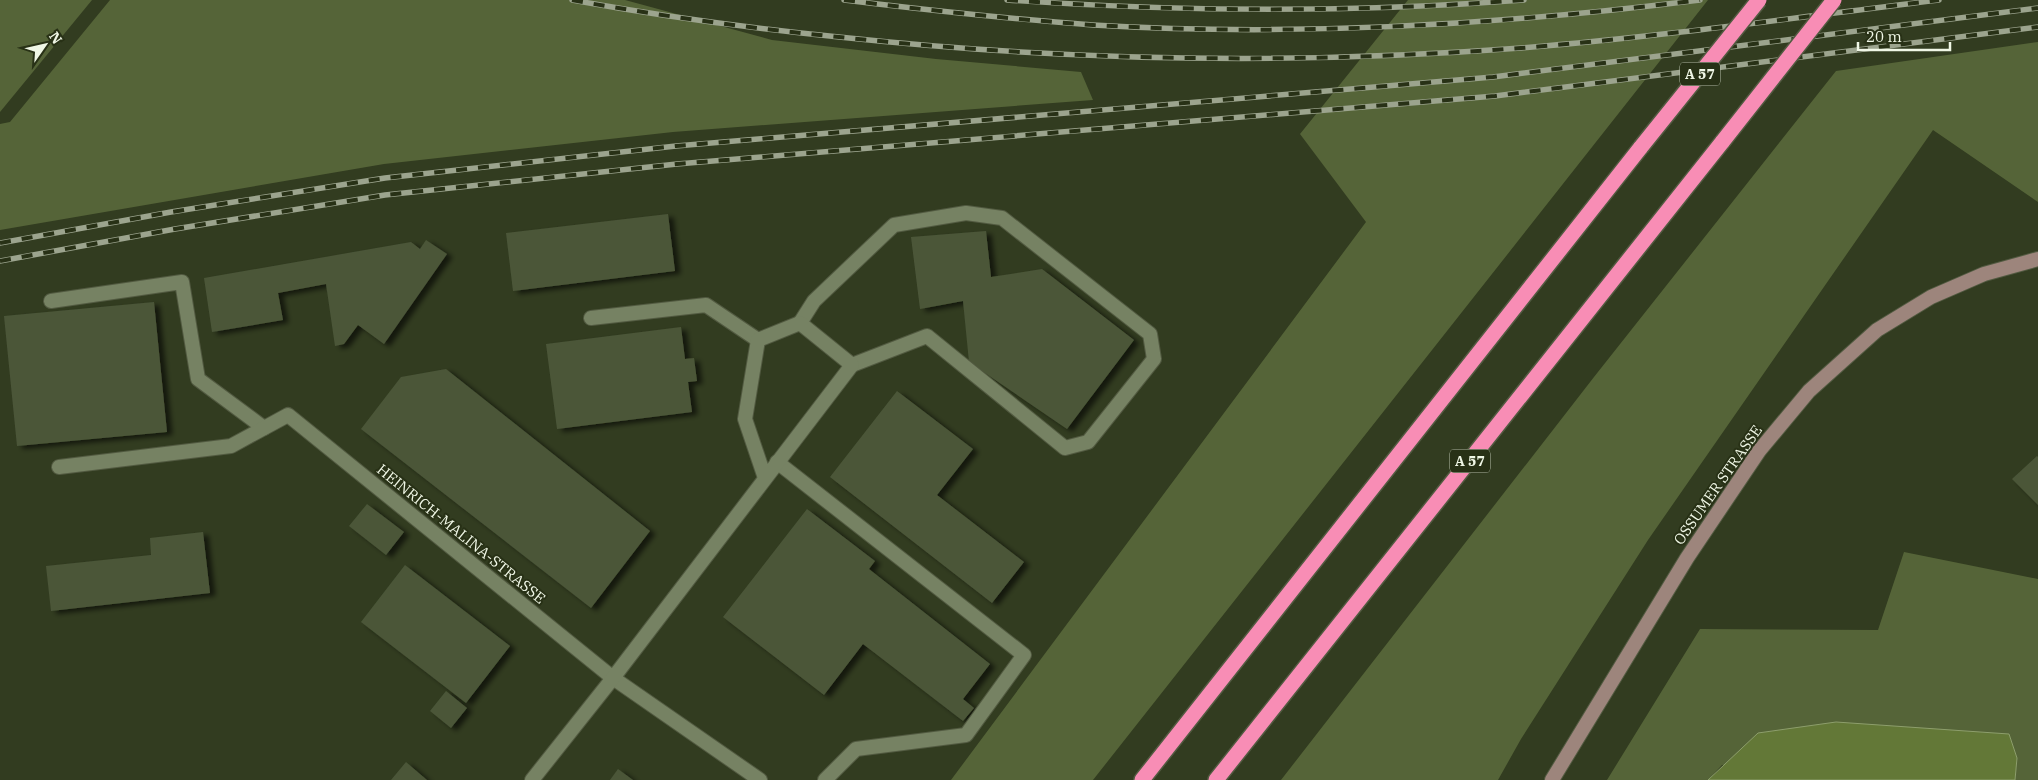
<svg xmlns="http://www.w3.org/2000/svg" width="2038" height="780" viewBox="0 0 2038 780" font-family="'IBM Plex Serif',serif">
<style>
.green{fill:#556438}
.water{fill:#637837;stroke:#8d9e6c}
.building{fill:#4b5639;filter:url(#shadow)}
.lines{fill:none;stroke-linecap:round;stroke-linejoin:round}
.service-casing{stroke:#525a41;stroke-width:16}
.minor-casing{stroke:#525a41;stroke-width:16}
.secondary-casing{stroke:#525a41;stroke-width:16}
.motorway-casing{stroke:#525a41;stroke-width:18}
.service{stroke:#768263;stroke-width:14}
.minor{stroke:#768263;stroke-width:14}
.secondary{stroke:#9d857c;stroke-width:14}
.motorway{stroke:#f88db5;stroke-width:15}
.rail-casing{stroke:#9ca48e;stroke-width:5.5}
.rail{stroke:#283116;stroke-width:4;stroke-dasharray:11;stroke-linecap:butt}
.motorway-bridge-casing{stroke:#525a41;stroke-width:18;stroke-linecap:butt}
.motorway-bridge{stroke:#f88db5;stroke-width:15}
.labels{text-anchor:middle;stroke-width:4;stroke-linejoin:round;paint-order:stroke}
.shield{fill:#283116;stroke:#b4bca8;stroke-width:1}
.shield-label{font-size:14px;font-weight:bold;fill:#f0f7e6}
.street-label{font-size:15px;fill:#f0f7e6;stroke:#283116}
</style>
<defs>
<filter id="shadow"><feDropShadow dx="5.5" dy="3" stdDeviation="2.5" flood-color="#0009"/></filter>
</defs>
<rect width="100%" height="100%" fill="#323c20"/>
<g class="green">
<path d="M0,0H92L0,112Z"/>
<path d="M110,0H625L772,40L936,59L1081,72L1093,100L673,132L384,164L0,230V124L10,122Z"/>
<path d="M1408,0H1708L1093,780H951L1366,222L1300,134Z"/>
<path d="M2038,42V202L1933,130L1648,540L1521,739L1498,780H1281L1594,377L1836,71Z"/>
<path d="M1904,552L2038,579V780H2015L2017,758L1722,765L1708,780H1607L1700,629L1878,630Z"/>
</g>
<path class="water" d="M1836,722L2009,734L2017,758L2015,780H1708L1758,733Z"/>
<g class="building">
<path d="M668,214L675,271L513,291L506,233Z"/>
<path d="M986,231L991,277L1042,269L1134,340L1067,429L969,362L963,301L920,309L911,237Z"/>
<path d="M426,240L447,254L384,344L358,325L344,344L335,346L326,284L278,293L283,320L212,332L204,278L411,242L420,249Z"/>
<path d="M154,302L167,432L17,446L4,316Z"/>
<path d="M681,327L685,359L694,358L697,381L688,382L692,412L557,429L546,344Z"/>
<path d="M446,369L650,531L591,608L361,429L401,377Z"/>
<path d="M897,391L973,449L937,495L1024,562L992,603L830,477Z"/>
<path d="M2037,456L2038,457V505L2012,479Z"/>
<path d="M367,504L404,532L386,555L349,526Z"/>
<path d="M807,509L875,561L869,569L990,664L963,699L974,708L963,721L863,644L824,695L723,617Z"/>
<path d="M203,532L210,593L51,611L46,566L151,555L150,538Z"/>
<path d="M405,565L510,646L466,703L361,622Z"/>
<path d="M446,691L467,708L451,728L430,711Z"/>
<path d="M406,762L427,780H391Z"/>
<path d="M618,769L633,780H610Z"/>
</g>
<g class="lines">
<defs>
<g id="service">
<path d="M51,301L182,282L198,379L264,428"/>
<path d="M591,318L706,305L758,340"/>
<path d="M800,323L814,301L894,225L966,213L1002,218L1150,334L1154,359L1088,442L1065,448L927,336L852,365"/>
<path d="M777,462L1024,655L966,735L856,749L825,780"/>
<path d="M59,467L231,446L288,415L613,678L760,780"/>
</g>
<path id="minor" d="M532,780L613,678L852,365L800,323L758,340L745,419L765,478"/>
<path id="secondary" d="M1552,780L1687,558L1759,451L1809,391L1877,330L1931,297L1984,274L2038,259"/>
<g id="motorway">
<path d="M1142,780L1641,147"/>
<path d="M1216,780L1723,141"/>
</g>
</defs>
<use href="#service" class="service-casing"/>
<use href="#minor" class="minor-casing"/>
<use href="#secondary" class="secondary-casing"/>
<use href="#motorway" class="motorway-casing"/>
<use href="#service" class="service"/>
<use href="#minor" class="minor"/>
<use href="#secondary" class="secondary"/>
<use href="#motorway" class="motorway"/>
<defs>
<g id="rail">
<path d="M572,0C660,16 749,28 839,37C1065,61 1293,65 1521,48C1660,37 1800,17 1939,0"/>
<path d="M844,0C927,10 1010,19 1093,25C1295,37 1500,25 1700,0"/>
<path d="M1007,0C1180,12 1351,13 1524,0"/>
<path d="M0,243L171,212L385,178L676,146L1493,77L2038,8"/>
<path d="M0,261L175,229L385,195L677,164L1495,96L2038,27"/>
</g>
</defs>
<use href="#rail" class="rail-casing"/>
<use href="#rail" class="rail"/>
<defs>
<g id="motorway-bridge">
<path d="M1723,141L1834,0"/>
<path d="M1641,147L1759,0"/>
</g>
</defs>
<use href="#motorway-bridge" class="motorway-bridge-casing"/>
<use href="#motorway-bridge" class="motorway-bridge"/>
</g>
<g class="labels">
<g class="shield">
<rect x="1680" y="62.5" width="40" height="23" rx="4"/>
<rect x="1450" y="449.5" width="40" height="23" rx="4"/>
</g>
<g class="shield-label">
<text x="1700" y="79">A 57</text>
<text x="1470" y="466">A 57</text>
</g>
<g class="street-label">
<text transform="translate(1718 485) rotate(-55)" y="5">OSSUMER STRASSE</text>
<text transform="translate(461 534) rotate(39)" y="5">HEINRICH-MALINA-STRASSE</text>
</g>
</g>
<g transform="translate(45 45) rotate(56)" stroke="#283116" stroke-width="4" paint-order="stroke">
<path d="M0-4L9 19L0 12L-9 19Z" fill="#f0f7e6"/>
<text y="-8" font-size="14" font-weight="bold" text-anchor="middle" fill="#f0f7e6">N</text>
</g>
<path d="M1858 42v8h92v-8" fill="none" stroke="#f0f7e6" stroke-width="2.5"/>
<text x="1866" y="42" font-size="15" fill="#f0f7e6" stroke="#283116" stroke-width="4" paint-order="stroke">20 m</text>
</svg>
